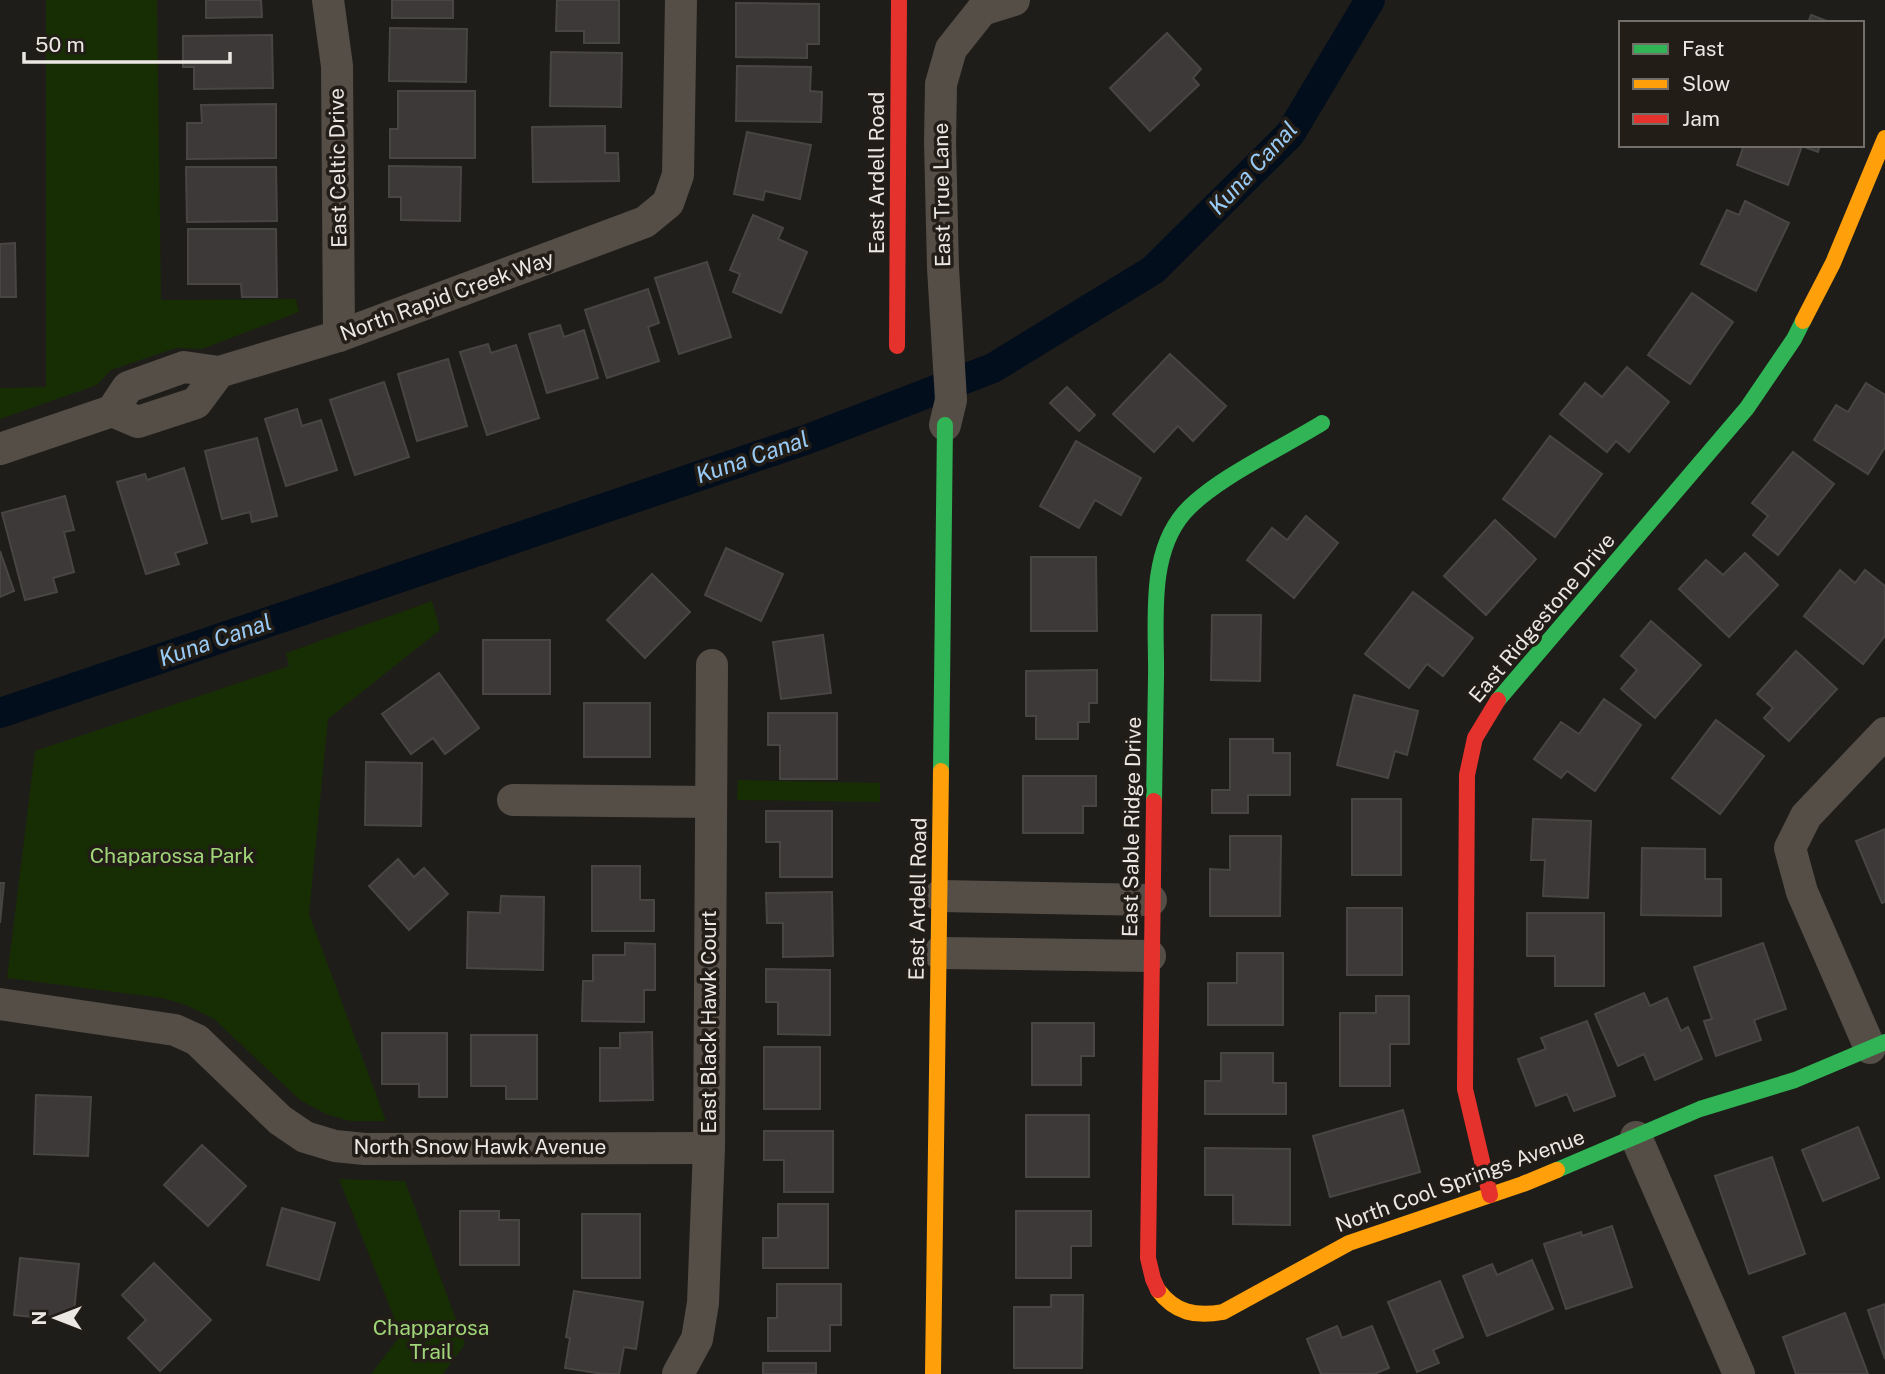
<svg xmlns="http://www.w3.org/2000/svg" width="1885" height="1374" viewBox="0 0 1885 1374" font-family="'Public Sans',sans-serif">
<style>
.green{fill:#172d04}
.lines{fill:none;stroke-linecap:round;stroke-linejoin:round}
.canal{stroke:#030e1c;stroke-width:30}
.building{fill:#3c3938;stroke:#484645;stroke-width:2}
.street{stroke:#554e46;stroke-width:32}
.fast{stroke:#30b455;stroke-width:16}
.slow{stroke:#ff9f0a;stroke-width:16}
.jam{stroke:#e5322d;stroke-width:16}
.labels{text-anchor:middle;stroke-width:7;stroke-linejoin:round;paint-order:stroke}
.street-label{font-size:21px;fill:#ebe7e2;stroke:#221d17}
.park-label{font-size:21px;fill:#a0d679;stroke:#221d17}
.water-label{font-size:23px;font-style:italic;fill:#99cbf7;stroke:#221d17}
</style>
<rect width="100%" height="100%" fill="#1f1d1a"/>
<g class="green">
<path d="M46,0H157L161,300L296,299L299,312L202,349L176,348L111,370L97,385L0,419V388L46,387Z"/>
<path d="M432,601L440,630L328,719L309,914L386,1121H350L326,1114L300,1100L214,1019L186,1005L162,998L7,978L35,751L289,666L286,653Z"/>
<path d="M738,780L880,783V802L737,800Z"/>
<path d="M339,1179L405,1181L465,1344L443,1374H371L401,1335Z"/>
</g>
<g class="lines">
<path class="canal" d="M0,713L808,439L993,368L1153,270L1290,134L1370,0"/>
</g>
<g class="building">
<path d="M206,0H261L262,17L206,18Z"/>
<rect x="392" y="0" width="61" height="18"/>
<path d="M557,0H619V43H584V31H556Z"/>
<path d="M736,3L819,4V44H807V58L736,57Z"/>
<path d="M1811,15L1832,23H1808Z"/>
<path d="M390,28L467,29L466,82L389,81Z"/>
<path d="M1167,33L1201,69L1193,78L1199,85L1150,131L1110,88Z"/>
<path d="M272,35L273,88L194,89V67H183V36Z"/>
<path d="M551,52L622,53L621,107L550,106Z"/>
<path d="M737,66L811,67L810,91L822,92L821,122L736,121Z"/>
<path d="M398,91H475V158H390V129H398Z"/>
<path d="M276,104V158L187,159V123H202L201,105Z"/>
<path d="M605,126V153H618L619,181L533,182L532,127Z"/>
<path d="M747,132L811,145L800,199L765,191L763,200L734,194Z"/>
<path d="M1744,145H1820L1818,152L1802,146L1788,185L1737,165Z"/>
<path d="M389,166L461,167L460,221L401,220V197H389Z"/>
<path d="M186,167H276L277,221L187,222Z"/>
<path d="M1745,201L1789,223L1756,291L1701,264L1727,210L1739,215Z"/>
<path d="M753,215L783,228L778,239L807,252L781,313L733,292L740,274L730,270Z"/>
<path d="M188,229H276L277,297H242L241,284H188Z"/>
<path d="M15,243L16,297H0V244Z"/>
<path d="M707,262L731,337L679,354L655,278Z"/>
<path d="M648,289L659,323L648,327L659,361L607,378L585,310Z"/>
<path d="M1692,293L1733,322L1690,384L1648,355Z"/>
<path d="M560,325L564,337L584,330L598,378L547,393L529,334Z"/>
<path d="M488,344L491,353L516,345L539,418L487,435L460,352Z"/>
<path d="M1170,354L1226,406L1193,441L1178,426L1154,452L1113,414Z"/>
<path d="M448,359L467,426L417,441L398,374Z"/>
<path d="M1627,367L1669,402L1629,452L1616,441L1607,452L1560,414L1585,383L1602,397Z"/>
<path d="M384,382L409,457L355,475L330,400Z"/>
<path d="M1866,383L1885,395V447L1868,474L1814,440L1836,405L1848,412Z"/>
<path d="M1067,387L1095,415L1079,431L1050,403Z"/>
<path d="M297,409L302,426L321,420L337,470L286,486L265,419Z"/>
<path d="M1550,436L1602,474L1555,537L1503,499Z"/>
<path d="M257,438L277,516L252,522L250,512L222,519L205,451Z"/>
<path d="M1076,441L1141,478L1121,515L1095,500L1079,528L1040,506Z"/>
<path d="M1793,452L1834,484L1778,555L1753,535L1768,516L1752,503Z"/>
<path d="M184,468L207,543L175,553L179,564L146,574L117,482L145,474L147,480Z"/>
<path d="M65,496L74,530L64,532L74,572L53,578L57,592L25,600L2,513Z"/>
<path d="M1306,516L1338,543L1294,598L1247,560L1272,528L1287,540Z"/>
<path d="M1495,520L1536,559L1486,615L1444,576Z"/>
<path d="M726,548L783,574L761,621L705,595Z"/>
<path d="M0,551L14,591L0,597Z"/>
<path d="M1745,553L1778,585L1729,637L1679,589L1706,560L1723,575Z"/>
<path d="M1031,557H1096L1097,631H1031Z"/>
<path d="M1840,570L1855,583L1865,570L1885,586V636L1863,664L1804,616Z"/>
<path d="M652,574L690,612L645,658L607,620Z"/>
<path d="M1413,592L1473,638L1443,676L1427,664L1409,688L1365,654Z"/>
<path d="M1212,615H1261L1260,681L1211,680Z"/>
<path d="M1651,621L1701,665L1655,718L1621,689L1637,670L1621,656Z"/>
<path d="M823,635L831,693L781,699L773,642Z"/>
<rect x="483" y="640" width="67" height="54"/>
<path d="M1796,651L1837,689L1789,741L1764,718L1773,708L1757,694Z"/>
<path d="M1097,670V703H1089V722H1078V739H1036V716H1026V671Z"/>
<path d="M439,673L479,728L445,754L433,738L411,754L382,714Z"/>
<path d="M1354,695L1418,711L1407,755L1395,751L1388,778L1337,765Z"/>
<path d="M1604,699L1641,725L1595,791L1567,771L1561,778L1534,759L1561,722L1579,734Z"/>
<rect x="584" y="703" width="66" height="54"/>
<path d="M768,713H837V779H780V745H768Z"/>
<path d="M1716,720L1764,756L1720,814L1672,778Z"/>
<path d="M1230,739H1273V753H1290V795H1248V813H1212V790H1230Z"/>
<path d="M366,762L422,763L421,826L365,825Z"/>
<path d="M1023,776H1096V806H1083V833H1023Z"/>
<rect x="1352" y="799" width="49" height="76"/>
<path d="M766,811H832V877H780V842H766Z"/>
<path d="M1533,819L1591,821L1588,898L1543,896L1545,860H1531Z"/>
<path d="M1885,829V902L1882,903L1856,841Z"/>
<path d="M1230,836H1281L1280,916H1210V869L1230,870Z"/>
<path d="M1642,848L1705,849V879H1721V916L1641,915Z"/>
<path d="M398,859L414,877L424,868L448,894L409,930L369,886Z"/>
<path d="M592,866H640V900H654V931H592Z"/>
<path d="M0,883H4L0,923Z"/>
<path d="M832,892L833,956L783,957V923H767L766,893Z"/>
<path d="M501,896L544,897L543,970L467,968L468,912L500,913Z"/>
<rect x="1347" y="908" width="55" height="67"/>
<path d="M1527,913H1604V986H1555V956H1527Z"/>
<path d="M625,943L655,944V990H644V1022L582,1021L583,981H593V955H625Z"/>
<path d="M1763,943L1786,1009L1754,1020L1761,1040L1716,1056L1704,1021L1712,1019L1694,967Z"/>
<path d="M1237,953H1283V1025H1208V983H1237Z"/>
<path d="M766,969L830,970V1035L778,1034V1002H766Z"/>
<path d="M1644,993L1650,1006L1667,998L1681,1031L1688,1027L1702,1059L1655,1080L1644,1054L1618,1066L1595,1014Z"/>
<path d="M1376,996H1409V1044H1390V1086H1340V1013H1376Z"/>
<path d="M1587,1021L1615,1096L1574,1111L1567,1094L1536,1106L1518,1059L1546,1049L1541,1038Z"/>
<path d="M1032,1023H1094V1056H1081V1085H1032Z"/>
<path d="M652,1032L653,1100L600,1101V1048H620V1033Z"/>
<path d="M382,1033H447V1097H419V1084H382Z"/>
<path d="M471,1035H537V1099H506V1086H471Z"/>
<rect x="764" y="1047" width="56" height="62"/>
<path d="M1221,1053H1273V1083H1286V1114H1205V1081H1221Z"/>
<path d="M36,1095L91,1097L88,1156L34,1154Z"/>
<path d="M1403,1110L1420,1172L1330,1197L1313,1136Z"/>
<rect x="1026" y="1115" width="63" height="62"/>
<path d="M1858,1127L1879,1178L1823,1201L1802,1150Z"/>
<path d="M764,1131H833V1192H784V1160H764Z"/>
<path d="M202,1145L246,1186L208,1226L164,1185Z"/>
<path d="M1205,1148L1290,1149V1225L1233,1224V1195H1205Z"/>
<path d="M1772,1157L1805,1254L1749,1274L1715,1176Z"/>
<path d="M778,1204H828V1268H763V1238H778Z"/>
<path d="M282,1208L335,1223L319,1280L267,1265Z"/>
<path d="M460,1211H499V1220H519V1265H460Z"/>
<path d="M1016,1211H1091V1246H1071V1278H1016Z"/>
<rect x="582" y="1214" width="58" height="64"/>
<path d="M1612,1226L1632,1287L1566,1309L1544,1244L1581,1232L1582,1236Z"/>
<path d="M20,1258L79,1264L73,1321L14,1315Z"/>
<path d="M1532,1260L1553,1309L1487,1336L1463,1276L1492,1264L1497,1275Z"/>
<path d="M154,1263L211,1320L160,1371L128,1338L146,1320L122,1295Z"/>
<path d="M1440,1281L1463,1337L1433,1350L1439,1363L1417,1372L1388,1302Z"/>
<path d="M777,1284H841V1325H830V1351H768V1318H777Z"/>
<path d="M574,1291L643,1302L636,1349L624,1347L619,1374H603L565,1368L570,1338L566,1337Z"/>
<path d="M1051,1295H1083L1082,1368H1014V1307H1051Z"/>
<path d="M1885,1304V1359L1868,1310Z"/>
<path d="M1845,1313L1868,1374H1796L1783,1337Z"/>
<path d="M1337,1326L1342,1338L1372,1326L1389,1368L1374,1374H1321L1307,1339Z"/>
<rect x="763" y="1363" width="53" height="11"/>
</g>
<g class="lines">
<g class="street">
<path d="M328,0L337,66L339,336"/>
<path d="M219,372L196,403L138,422L112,411L128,387L184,367L219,372L339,336L645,222L668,203L678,175L681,0"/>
<path d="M945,425L951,400L943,268L940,142L941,84L951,49L982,10L1014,0"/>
<path d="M0,449L112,411"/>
<path d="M513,800L710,802"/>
<path d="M940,896L1151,900"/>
<path d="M939,953L1150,956"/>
<path d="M0,1004L175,1030L197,1040L280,1120L305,1137L335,1146L365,1149L709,1148"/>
<path d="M1870,1048L1802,892L1790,848L1806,816L1885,733"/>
<path d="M1636,1137L1739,1374"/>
<path d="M678,1374L697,1339L703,1303L709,1148L712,665"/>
</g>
<g class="fast">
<path d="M1498,700L1747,408L1794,339L1803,321"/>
<path d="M941,771L945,425"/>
<path d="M1154,801C1155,760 1155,719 1156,678C1157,625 1147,556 1184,513C1214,479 1282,448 1322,423"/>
<path d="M1557,1170L1700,1109L1795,1080L1885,1042"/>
</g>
<g class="slow">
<path d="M1803,321L1833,263L1885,138"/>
<path d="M1158,1290C1175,1313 1196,1317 1223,1312L1349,1243L1523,1184L1557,1170"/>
<path d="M933,1374L941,771"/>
</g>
<g class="jam">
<path d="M897,346L899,0"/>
<path d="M1154,801L1148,1258L1153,1279L1158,1290"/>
<path d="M1490,1195L1465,1089L1467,775L1475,738L1498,700"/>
</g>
</g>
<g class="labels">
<g class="street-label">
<text transform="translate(338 168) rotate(-91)" y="7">East Celtic Drive</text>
<text transform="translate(877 173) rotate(-90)" y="7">East Ardell Road</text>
<text transform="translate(942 195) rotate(-91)" y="7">East True Lane</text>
<text transform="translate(447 296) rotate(-20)" y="7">North Rapid Creek Way</text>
<text transform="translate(1542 618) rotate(-50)" y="7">East Ridgestone Drive</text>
<text transform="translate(1132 827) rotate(-89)" y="7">East Sable Ridge Drive</text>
<text transform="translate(918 899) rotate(-89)" y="7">East Ardell Road</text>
<text transform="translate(709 1022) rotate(-90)" y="7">East Black Hawk Court</text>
<text x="480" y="1154">North Snow Hawk Avenue</text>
<text transform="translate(1460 1181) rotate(-20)" y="7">North Cool Springs Avenue</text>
</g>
<g class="park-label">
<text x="172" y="863">Chaparossa Park</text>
<text x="431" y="1335">Chapparosa<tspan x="431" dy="24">Trail</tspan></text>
</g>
<g class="water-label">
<text transform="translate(1253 168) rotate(-47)" y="8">Kuna Canal</text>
<text transform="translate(752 457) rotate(-19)" y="8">Kuna Canal</text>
<text transform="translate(215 640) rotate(-19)" y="8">Kuna Canal</text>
</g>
</g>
<rect x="1619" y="21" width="245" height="126" fill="#221d17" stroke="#726e68" stroke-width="2"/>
<rect x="1633" y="44" width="35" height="10" fill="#30b455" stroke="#726e68" stroke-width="2"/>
<text x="1682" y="56" font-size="21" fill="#ebe7e2">Fast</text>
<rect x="1633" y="79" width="35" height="10" fill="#ff9f0a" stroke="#726e68" stroke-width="2"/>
<text x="1682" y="91" font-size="21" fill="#ebe7e2">Slow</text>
<rect x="1633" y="114" width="35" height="10" fill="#e5322d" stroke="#726e68" stroke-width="2"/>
<text x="1682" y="126" font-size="21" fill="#ebe7e2">Jam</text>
<g transform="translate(56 1318) rotate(270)" stroke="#221d17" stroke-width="5" paint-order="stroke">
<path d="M0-5L12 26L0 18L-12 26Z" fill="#ebe7e2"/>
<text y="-10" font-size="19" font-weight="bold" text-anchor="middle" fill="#ebe7e2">N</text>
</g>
<path d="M24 52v10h206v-10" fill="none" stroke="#ebe7e2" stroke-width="3.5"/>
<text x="35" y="52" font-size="21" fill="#ebe7e2" stroke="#221d17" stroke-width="5" paint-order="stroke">50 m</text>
</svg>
